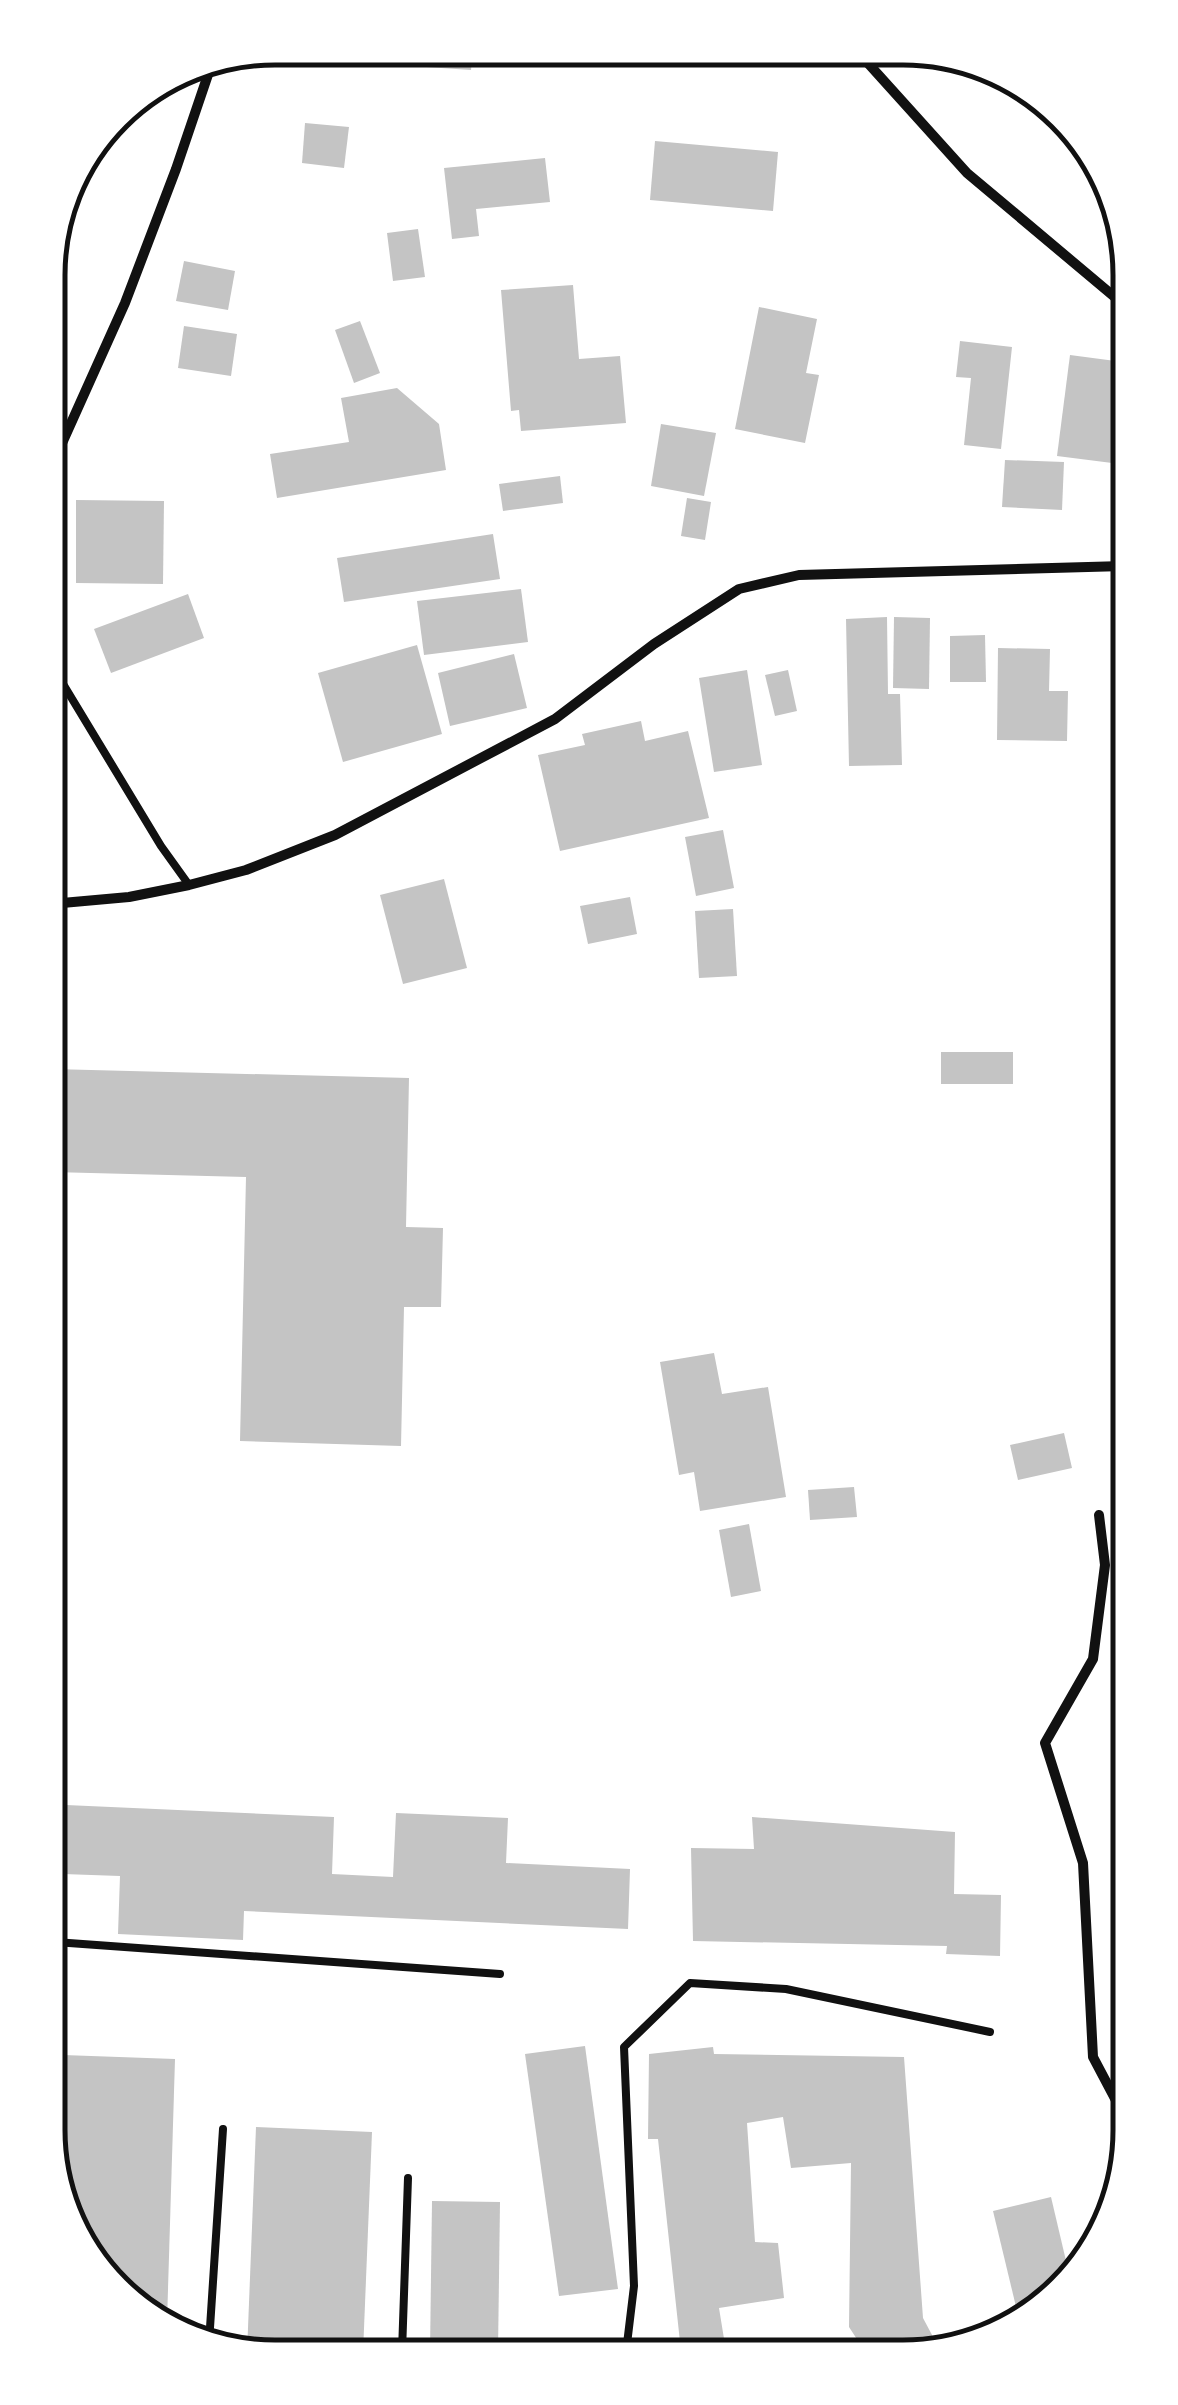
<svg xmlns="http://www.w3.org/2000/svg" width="1178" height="2405" viewBox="0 0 1178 2405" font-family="Inter,sans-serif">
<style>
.building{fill:#c4c4c4}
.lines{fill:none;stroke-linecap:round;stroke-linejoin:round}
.service{stroke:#111;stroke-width:8}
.minor{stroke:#111;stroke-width:10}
.rim{fill:none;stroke:#111;stroke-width:5}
</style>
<rect width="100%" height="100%" fill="#fff"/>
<g class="building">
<path d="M338,48L473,49L471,70L337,61Z"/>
<path d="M305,123L349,127L344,168L302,163Z"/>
<path d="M655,141L778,152L773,211L650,200Z"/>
<path d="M545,158L550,202L476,209L479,236L452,239L444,168Z"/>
<path d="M418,229L425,277L393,281L387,233Z"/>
<path d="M184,261L235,271L228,310L176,301Z"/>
<path d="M573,285L579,359L620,356L626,423L521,431L519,410L511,411L501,290Z"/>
<path d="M759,307L817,319L806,373L819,375L805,443L735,429Z"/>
<path d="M360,321L380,373L354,383L335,330Z"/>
<path d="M184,326L237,334L231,376L178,368Z"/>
<path d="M960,341L1012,347L1001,449L964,445L971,378L956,377Z"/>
<path d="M1070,355L1123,362V434L1120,464L1057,456Z"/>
<path d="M397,388L439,424L446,470L277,498L270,454L349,442L341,398Z"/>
<path d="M661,424L716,433L704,496L651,486Z"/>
<path d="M1005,460L1064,462L1062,510L1002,507Z"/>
<path d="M560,476L563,503L503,511L499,484Z"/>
<path d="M687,498L711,502L705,540L681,536Z"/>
<path d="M76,500L164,501L163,584L76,583Z"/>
<path d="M493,534L500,579L344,602L337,558Z"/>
<path d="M521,589L528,642L424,655L417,601Z"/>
<path d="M188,594L204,638L111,673L94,629Z"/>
<path d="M887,617L888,694H900L902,765L849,766L846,619Z"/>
<path d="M894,617L930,618L929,689L893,688Z"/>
<path d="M985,635L986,682H950V636Z"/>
<path d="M417,645L442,734L343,762L318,673Z"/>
<path d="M998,648L1050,649L1049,691H1068L1067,741L997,740Z"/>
<path d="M514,654L527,708L450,726L438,673Z"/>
<path d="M747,670L762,765L714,772L699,678Z"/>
<path d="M788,670L797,711L775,716L765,675Z"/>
<path d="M641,721L645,741L688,731L709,818L560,851L538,755L585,745L582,734Z"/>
<path d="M723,830L734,888L696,896L685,837Z"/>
<path d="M444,879L467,968L403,984L380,895Z"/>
<path d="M630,897L637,934L588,944L580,906Z"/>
<path d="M733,909L737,976L699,978L695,911Z"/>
<rect x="941" y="1052" width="72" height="32"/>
<path d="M52,1069L409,1078L406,1227L443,1228L441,1307H404L401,1446L240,1441L246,1177L52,1172Z"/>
<path d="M1127,1314V1358H1125L1119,1315Z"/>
<path d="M714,1353L722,1394L768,1387L786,1497L700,1511L694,1472L679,1475L660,1362Z"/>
<path d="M1064,1433L1072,1468L1018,1480L1010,1445Z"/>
<path d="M854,1487L857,1517L810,1520L808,1490Z"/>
<path d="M749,1524L761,1591L731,1597L719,1530Z"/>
<path d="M66,1805L334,1817L332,1874L393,1877L396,1813L508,1818L506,1863L630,1869L628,1929L244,1911L243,1940L118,1934L120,1876L63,1874Z"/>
<path d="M752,1817L955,1832L954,1894L1001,1895L1000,1956L946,1954L947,1946L693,1941L691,1848L754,1849Z"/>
<path d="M585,2046L618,2289L559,2296L525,2054Z"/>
<path d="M713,2047L714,2054L904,2057L923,2318L940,2350H864L849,2327L851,2163L791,2168L783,2117L747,2123L755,2242L778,2243L784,2298L719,2308L726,2351H681L658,2139H648L649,2054Z"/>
<path d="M63,2055L175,2059L167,2322L124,2301L59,2195Z"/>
<path d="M256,2127L372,2132L363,2353H247Z"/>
<path d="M1051,2197L1071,2282L1018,2315L993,2211Z"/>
<path d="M432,2201L500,2202L498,2352H430Z"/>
</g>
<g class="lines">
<g class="service">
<path d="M51,664L161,846L189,885"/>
<path d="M55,1942L500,1974"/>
<path d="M209,2343L223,2129"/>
<path d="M629,2351L627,2344L634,2286L624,2047L690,1983L786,1989L990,2032"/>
<path d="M402,2352L408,2178"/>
</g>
<g class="minor">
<path d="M857,51L967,173L1123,304"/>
<path d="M50,470L125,303L176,169L213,60"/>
<path d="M51,904L129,897L189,885L246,870L335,835L555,719L654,644L739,589L799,575L1124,566"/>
<path d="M1099,1515L1105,1565L1093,1659L1045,1743L1083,1863L1093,2057L1130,2127"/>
</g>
</g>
<path d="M0 0H1178V2405H0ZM275 65H903A210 210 0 0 1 1113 275V2130A210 210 0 0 1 903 2340H275A210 210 0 0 1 65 2130V275A210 210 0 0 1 275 65Z" fill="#fff" fill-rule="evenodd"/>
<path class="rim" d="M275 65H903A210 210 0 0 1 1113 275V2130A210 210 0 0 1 903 2340H275A210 210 0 0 1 65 2130V275A210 210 0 0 1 275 65Z"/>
</svg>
